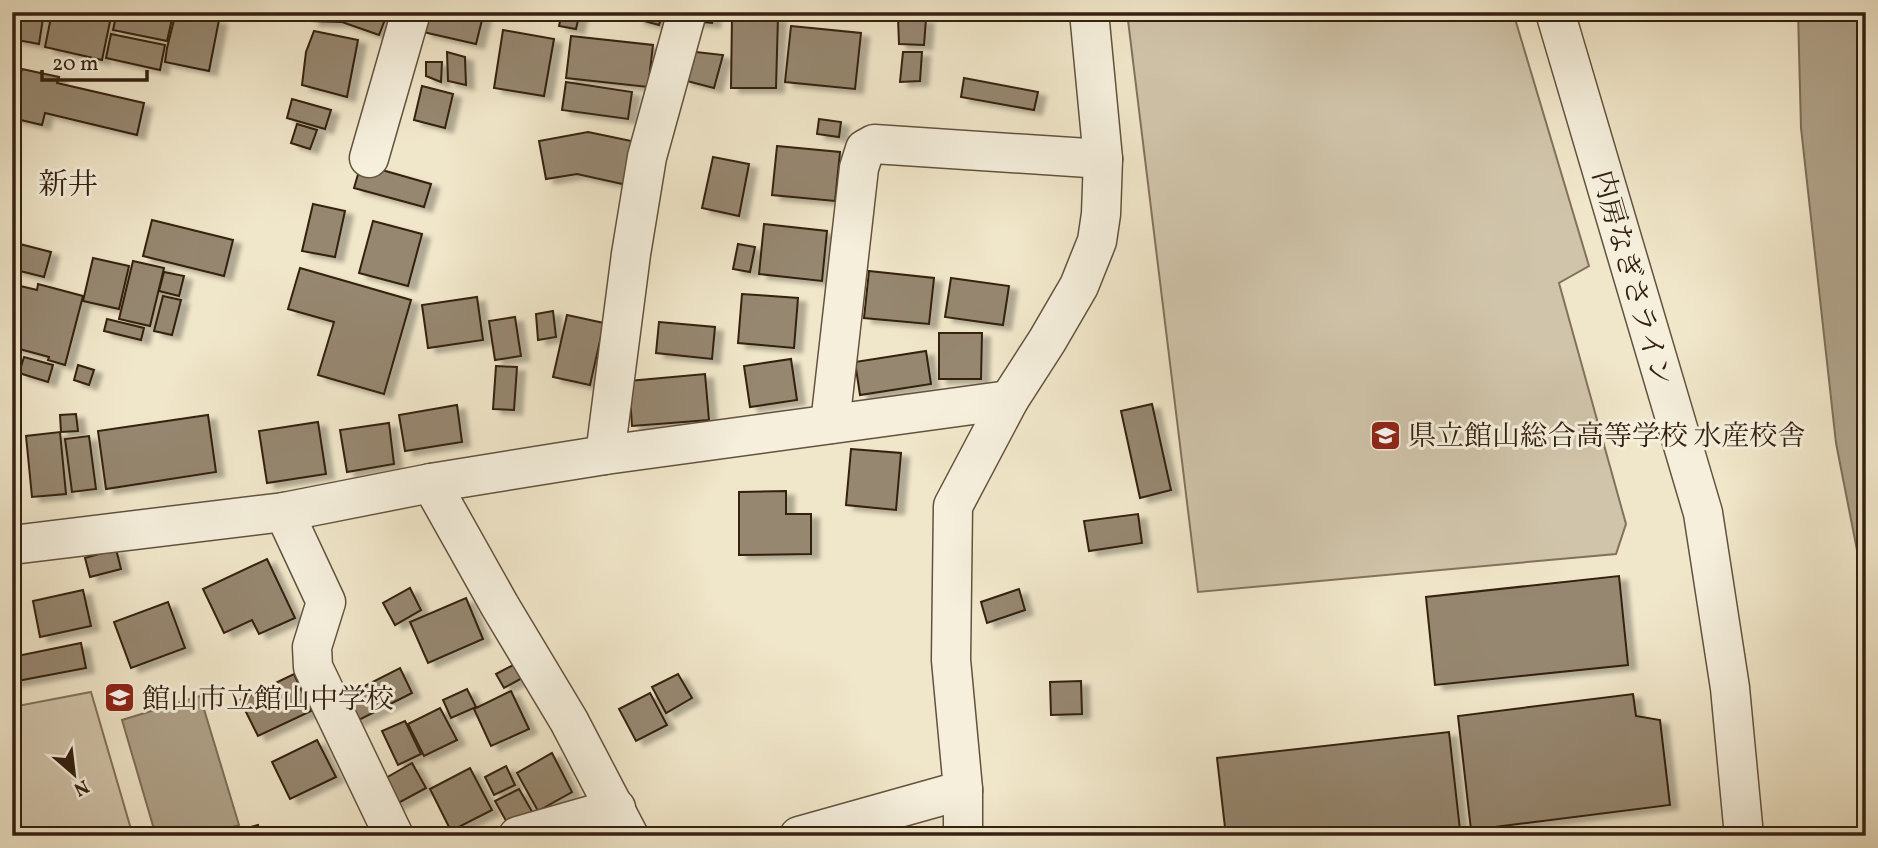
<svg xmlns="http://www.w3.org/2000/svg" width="1878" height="848" viewBox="0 0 1878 848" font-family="Vollkorn,'Noto Serif JP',serif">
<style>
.green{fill:#d0c4aa;stroke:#82725d;stroke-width:2}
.water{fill:#b0a38a;stroke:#7e6f59;stroke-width:2}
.building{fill:#968770;stroke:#342010;stroke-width:2;filter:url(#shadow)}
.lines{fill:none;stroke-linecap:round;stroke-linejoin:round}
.minor-casing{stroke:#63523e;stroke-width:41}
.minor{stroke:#f5efdc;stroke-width:38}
.labels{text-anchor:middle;stroke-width:6;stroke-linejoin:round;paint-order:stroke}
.street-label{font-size:28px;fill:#342010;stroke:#f5efdc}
.poi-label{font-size:28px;fill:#342010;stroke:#f5efdc;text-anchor:start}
.neighbourhood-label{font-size:30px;fill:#342010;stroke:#f5efdc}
</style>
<defs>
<filter id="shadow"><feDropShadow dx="8" dy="4.5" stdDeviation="2" flood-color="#0004"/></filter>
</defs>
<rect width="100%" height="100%" fill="#f0e6c9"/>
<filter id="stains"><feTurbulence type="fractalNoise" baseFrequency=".00286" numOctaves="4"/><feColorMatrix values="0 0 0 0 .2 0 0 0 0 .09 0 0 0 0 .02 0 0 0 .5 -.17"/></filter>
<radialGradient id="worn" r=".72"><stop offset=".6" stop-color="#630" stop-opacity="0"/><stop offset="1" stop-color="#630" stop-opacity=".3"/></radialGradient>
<g class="green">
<path d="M1127,12H1513L1589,266L1559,283L1626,524L1616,554L1198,592Z"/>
<path d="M91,692L133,836H12V707Z"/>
</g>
<g class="water">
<path d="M1798,12H1866V596L1836,443L1801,128Z"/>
<path d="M200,696L239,825L204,836H156L122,720Z"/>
</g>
<g class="building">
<path d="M12,12H44L39,44L12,39Z"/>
<path d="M52,12H112L102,60L45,47Z"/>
<path d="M117,12H143L172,19L167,41L113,30Z"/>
<path d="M176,12L219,20L209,71L165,62L167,48Z"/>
<path d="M313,12H388L379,35L342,22L311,21Z"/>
<path d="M427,12H484L476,44L423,32Z"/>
<path d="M562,12H580L576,29L559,26Z"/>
<path d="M637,12H663L659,25L637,19Z"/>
<path d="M694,12L713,13L712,23L692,21Z"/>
<path d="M732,16L778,17L776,88H731Z"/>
<path d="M898,18L926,19L924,45L899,44Z"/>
<path d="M791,26L861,33L855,89L785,82Z"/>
<path d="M503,30L554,39L544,96L494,88Z"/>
<path d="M314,31L358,40L347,97L302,85L306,52Z"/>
<path d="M111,34L165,45L160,70L106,58Z"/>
<path d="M571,36L653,45L648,87L566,78Z"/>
<path d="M687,51L723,55L714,88L683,80Z"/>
<path d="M447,52L465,57L466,85L448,81Z"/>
<path d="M903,52H922L920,81L900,82Z"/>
<path d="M426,62H442L441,82L426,76Z"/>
<path d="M22,69L59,77L57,83L144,103L137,135L45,113L42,125L12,118V109Z"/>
<path d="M964,78L1038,92L1034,110L961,97Z"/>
<path d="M566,82L632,92L628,119L562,110Z"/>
<path d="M422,86L453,94L445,128L414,120Z"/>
<path d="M292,99L331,110L325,129L287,118Z"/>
<path d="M819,119L841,122L839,137L817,134Z"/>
<path d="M297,124L317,130L310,149L291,143Z"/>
<path d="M588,132L636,142L627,185L577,174L546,179L539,141Z"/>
<path d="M777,146L840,152L835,201L772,195Z"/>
<path d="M713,157L749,164L739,216L702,208Z"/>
<path d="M361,164L431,184L424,207L354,188Z"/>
<path d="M313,204L345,211L335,257L302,251Z"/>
<path d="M152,220L233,240L224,276L143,256Z"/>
<path d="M373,221L422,234L408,286L359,273Z"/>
<path d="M764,224L827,231L822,281L759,274Z"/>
<path d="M12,242L51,252L44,277L12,269Z"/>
<path d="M738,244L755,247L750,272L733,269Z"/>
<path d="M93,258L129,266L119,309L83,301Z"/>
<path d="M133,261L164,268L150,326L119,319Z"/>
<path d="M300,268L411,300L384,394L318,375L334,322L288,309Z"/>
<path d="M869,271L934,278L929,324L864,318Z"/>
<path d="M164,272L184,276L179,296L159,291Z"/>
<path d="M951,278L1009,286L1003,325L945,317Z"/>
<path d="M12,284L37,290L38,284L83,296L65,365L48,360L49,357L12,347V305L14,298L12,297Z"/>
<path d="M742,294L798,298L794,348L738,343Z"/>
<path d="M163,296L181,300L172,335L154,331Z"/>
<path d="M477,297L483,340L428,348L422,305Z"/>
<path d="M553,311L556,337L538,340L536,314Z"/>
<path d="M567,315L604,323L590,385L553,377Z"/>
<path d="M515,317L521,356L495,360L489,321Z"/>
<path d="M107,319L144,328L141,340L104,331Z"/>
<path d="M659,322L715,327L712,359L656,353Z"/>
<path d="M939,333H982L981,379H939Z"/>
<path d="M926,351L931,384L860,395L855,362Z"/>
<path d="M24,357L53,365L48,382L19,373Z"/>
<path d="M791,359L797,400L750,407L744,366Z"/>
<path d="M78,365L94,370L89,385L74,380Z"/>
<path d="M496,366L517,367L514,410L493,409Z"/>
<path d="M705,374L709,420L632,426L629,381Z"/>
<path d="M1152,404L1171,490L1140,498L1121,411Z"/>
<path d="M457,405L462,442L405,451L399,415Z"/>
<path d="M76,414L78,431L61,432L60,415Z"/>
<path d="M208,415L216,472L106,489L98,431Z"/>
<path d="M318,422L326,474L267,483L259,431Z"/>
<path d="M389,423L394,464L347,472L340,430Z"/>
<path d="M60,432L66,494L32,497L26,436Z"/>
<path d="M89,436L96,489L72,492L65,439Z"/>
<path d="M851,449L901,453L896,510L846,505Z"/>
<path d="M786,491V514H811V554L739,555V492Z"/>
<path d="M1138,514L1142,543L1089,551L1084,521Z"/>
<path d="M116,549L121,569L90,577L85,558Z"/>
<path d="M267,559L295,618L259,634L252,620L224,633L203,589Z"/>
<path d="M1619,576L1628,665L1435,685L1426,597Z"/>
<path d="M410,588L421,610L395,625L383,603Z"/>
<path d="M1019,589L1025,610L987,623L981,602Z"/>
<path d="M83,590L91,626L40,637L33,601Z"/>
<path d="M466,598L483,639L428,663L410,622Z"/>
<path d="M168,602L185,648L131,668L114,622Z"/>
<path d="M81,643L86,668L12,682V657Z"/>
<path d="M519,662L526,676L504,688L496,674Z"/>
<path d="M400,668L412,693L355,722L343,697Z"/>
<path d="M294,674L311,711L258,736L240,700Z"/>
<path d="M678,674L692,698L666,713L652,687Z"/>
<path d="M1081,681L1082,714L1051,715L1050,682Z"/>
<path d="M467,689L476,707L451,718L443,700Z"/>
<path d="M511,691L529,729L491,746L474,709Z"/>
<path d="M650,693L667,725L636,741L619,709Z"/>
<path d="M1633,694L1636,716L1660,720L1670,805L1471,830L1458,716Z"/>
<path d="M440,708L457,740L424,756L408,724Z"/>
<path d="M405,721L421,754L398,765L382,731Z"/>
<path d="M1449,732L1460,830L1408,836H1226L1217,758Z"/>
<path d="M317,740L336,777L290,799L272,762Z"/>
<path d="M552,753L572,792L538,811L517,773Z"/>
<path d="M412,763L426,788L391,807L377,783Z"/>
<path d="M506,766L515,785L494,795L485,777Z"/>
<path d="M470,768L492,810L451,831L430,789Z"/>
<path d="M519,789L534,815L510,828L495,801Z"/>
<path d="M258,825L261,836H218Z"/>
<path d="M1619,828L1625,834L1643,832V836H1593L1596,832Z"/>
</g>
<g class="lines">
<defs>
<g id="minor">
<path d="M1555,12L1703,513L1730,688L1744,836"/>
<path d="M369,158L411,12"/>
<path d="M830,424L859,168L865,149L874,144L1103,159"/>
<path d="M605,455L631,254L647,157L687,12"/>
<path d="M431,483L500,606L569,721L629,836"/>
<path d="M284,512L326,602L312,647L313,667L394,836"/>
<path d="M12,545L284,512L431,483L605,455L1009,400"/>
<path d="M518,836L616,808"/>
<path d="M799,836L963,790"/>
<path d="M963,836V789L951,660L953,506L1009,400L1047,341L1079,286L1097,241L1101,214L1103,159L1089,12"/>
</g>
</defs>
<use href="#minor" class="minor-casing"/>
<use href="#minor" class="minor"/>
</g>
<defs>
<symbol id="school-square" viewBox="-11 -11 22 22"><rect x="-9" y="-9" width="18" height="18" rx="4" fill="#8f2418" stroke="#f5efdc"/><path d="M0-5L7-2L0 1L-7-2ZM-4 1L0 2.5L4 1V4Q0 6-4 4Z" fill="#fff"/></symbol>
</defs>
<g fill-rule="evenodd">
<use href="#school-square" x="1368" y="418" width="35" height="35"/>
<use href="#school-square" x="102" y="680" width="35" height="35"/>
</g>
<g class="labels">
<g class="street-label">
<text transform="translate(1633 278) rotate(74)" y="10">内房なぎさライン</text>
</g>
<g class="poi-label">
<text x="1408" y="445">県立館山総合高等学校 水産校舎</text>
<text x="142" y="708">館山市立館山中学校</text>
</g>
<g class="neighbourhood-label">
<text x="68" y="194">新井</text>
</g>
</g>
<rect width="1878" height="848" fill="none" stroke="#f0e6c9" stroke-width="42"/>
<rect x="14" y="14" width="1850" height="820" fill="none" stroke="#342010" stroke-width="3.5"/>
<rect x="21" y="21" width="1836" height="806" fill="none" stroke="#342010" stroke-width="2"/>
<g transform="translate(74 774) rotate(152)" stroke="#f5efdc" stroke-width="5" paint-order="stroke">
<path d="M0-5L12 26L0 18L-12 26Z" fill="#342010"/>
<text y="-10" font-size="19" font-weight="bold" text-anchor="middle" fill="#342010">N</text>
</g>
<path d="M42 70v10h105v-10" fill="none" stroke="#342010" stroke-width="3.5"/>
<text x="52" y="70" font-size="21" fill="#342010" stroke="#f5efdc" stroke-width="5" paint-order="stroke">20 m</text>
<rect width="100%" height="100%" filter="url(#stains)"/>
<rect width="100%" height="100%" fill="url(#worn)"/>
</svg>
